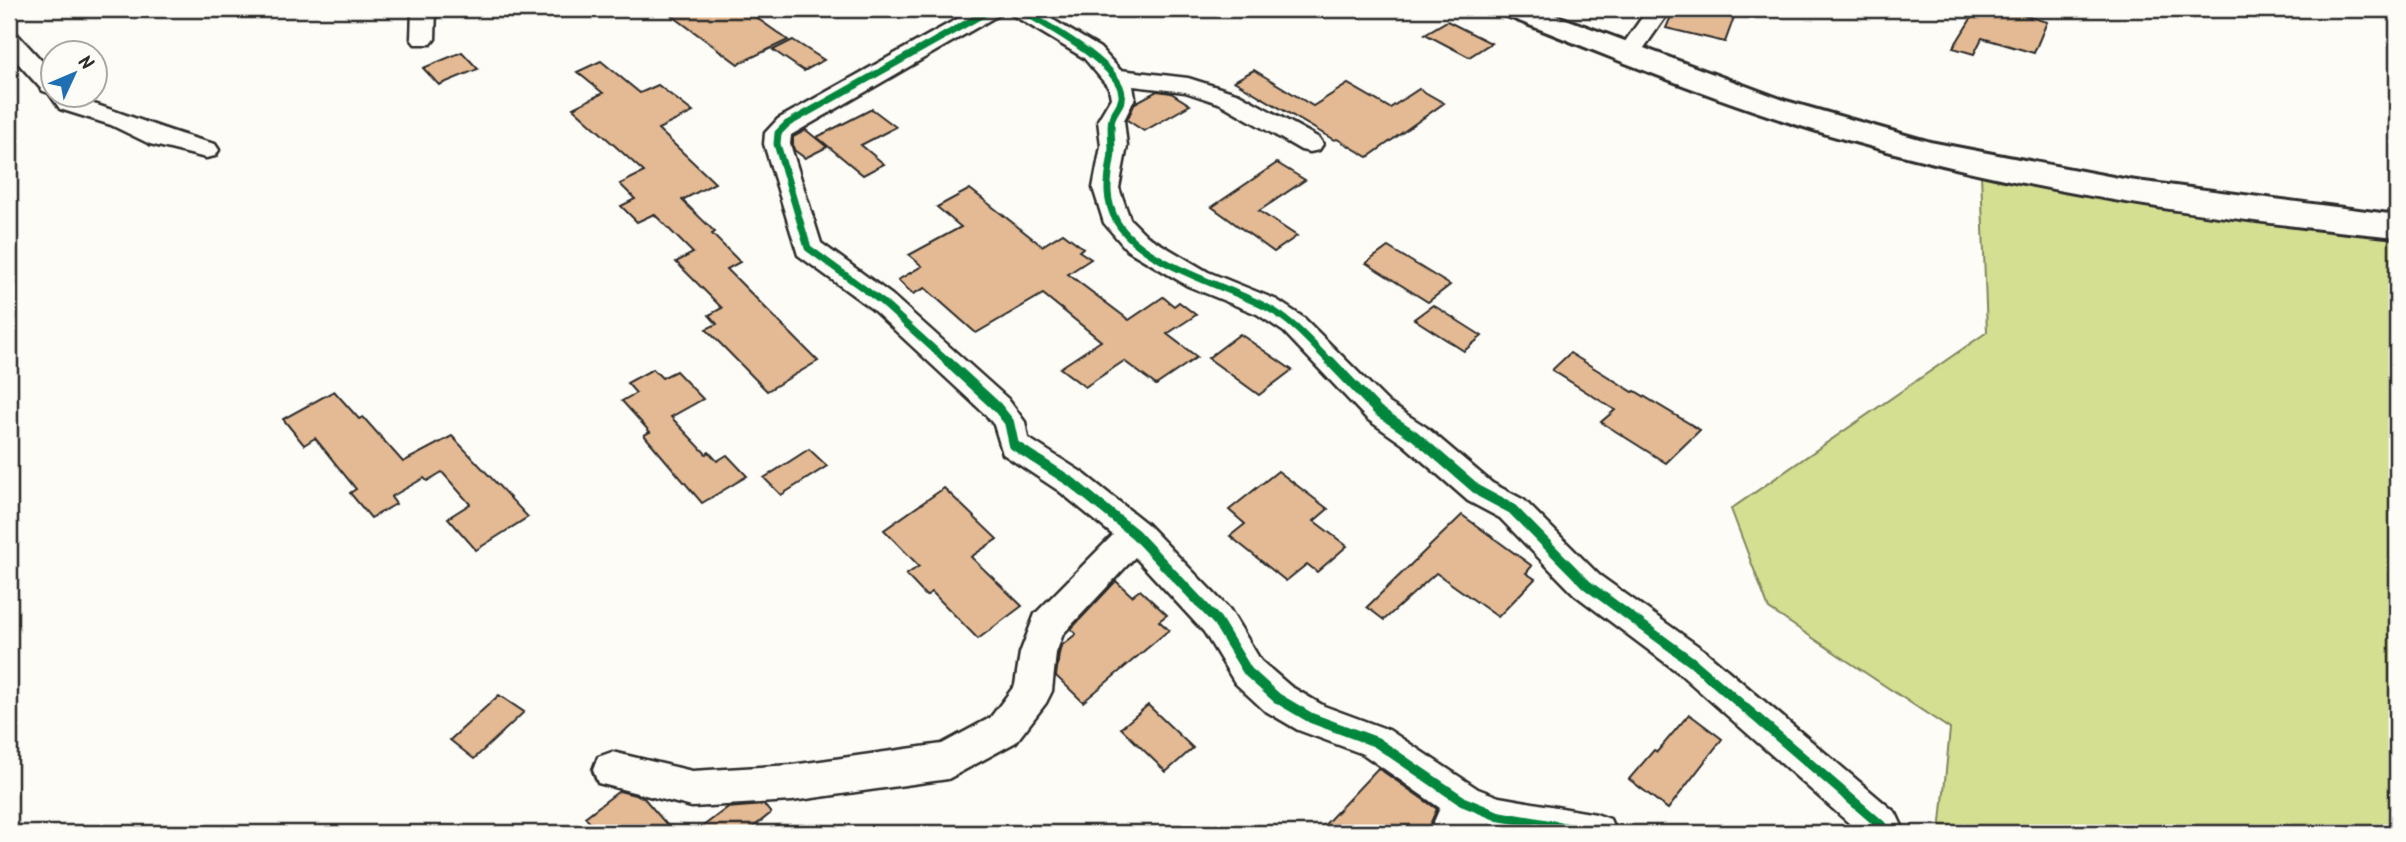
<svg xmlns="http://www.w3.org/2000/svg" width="2406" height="842" viewBox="0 0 2406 842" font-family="Kalam,sans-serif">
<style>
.green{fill:#d4df92;stroke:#80855e;stroke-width:2}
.building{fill:#e3ba93;stroke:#2b2b2b;stroke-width:2}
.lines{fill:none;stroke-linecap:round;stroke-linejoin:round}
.minor-casing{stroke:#2b2b2b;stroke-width:5}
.major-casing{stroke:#2b2b2b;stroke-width:6}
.minor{fill:#fdfcf7;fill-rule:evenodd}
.major{fill:#fdfcf7;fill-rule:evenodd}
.cycleway-far1-casing{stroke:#fdfcf7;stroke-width:10}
.cycleway-casing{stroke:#fdfcf7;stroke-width:14}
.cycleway-far1{stroke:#00873e;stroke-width:7}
.cycleway{stroke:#00873e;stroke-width:10}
</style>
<rect width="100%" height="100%" fill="#fdfcf7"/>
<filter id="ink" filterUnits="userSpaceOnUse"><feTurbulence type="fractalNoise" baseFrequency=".0143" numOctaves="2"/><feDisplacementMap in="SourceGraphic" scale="14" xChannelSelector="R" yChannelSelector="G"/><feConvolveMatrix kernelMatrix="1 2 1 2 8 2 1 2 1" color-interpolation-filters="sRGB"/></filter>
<g filter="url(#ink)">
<path class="green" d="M1981,174L2220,212L2397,235V833H1940L1950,729L1769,609L1731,509L1987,332Z"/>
<g class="building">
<path d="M663,9H744L788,40L738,64Z"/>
<path d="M1674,9H1737L1725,42L1666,28Z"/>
<path d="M1977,9H2001L2047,22L2034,53L1982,38L1974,54L1953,48Z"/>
<path d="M1447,21L1491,43L1469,57L1425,34Z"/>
<path d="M793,40L824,60L804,71L773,50Z"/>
<path d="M462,52L478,69L439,85L423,68Z"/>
<path d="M601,61L640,93L658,85L693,112L658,129L715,183L682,200L715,232L712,234L740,262L727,269L818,361L767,391L706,329L717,324L709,315L722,308L676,262L693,253L654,214L637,222L621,206L635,199L620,184L644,172L573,108L603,93L577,72Z"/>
<path d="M1254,70L1313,106L1348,84L1390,108L1419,89L1444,103L1368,157L1337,139L1334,140L1234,81Z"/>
<path d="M1157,91L1171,93L1190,105L1144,131L1127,120L1135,103Z"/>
<path d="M872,109L896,127L861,145L884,164L863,175L817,137Z"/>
<path d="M806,130L827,147L805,158L794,150L793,144V137Z"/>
<path d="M1277,163L1305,180L1259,211L1297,236L1274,252L1212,207Z"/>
<path d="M970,189L1042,246L1063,233L1083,248L1079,251L1091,259L1068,274L1129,320L1163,297L1174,306L1179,302L1196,315L1167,334L1197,357L1156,385L1124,361L1085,387L1060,368L1101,341L1043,294L976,333L925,288L913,294L898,280L922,266L909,255L961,227L937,207Z"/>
<path d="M1388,247L1450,285L1428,302L1366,263Z"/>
<path d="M1433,305L1482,336L1464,351L1414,319Z"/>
<path d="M1240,334L1292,370L1259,395L1208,358Z"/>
<path d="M1570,353L1633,392L1635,391L1700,430L1666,463L1601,422L1615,410L1552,370Z"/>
<path d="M653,369L662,378L676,371L703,399L671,417L706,454L709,452L717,461L727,455L747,476L702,503L644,435L650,432L622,401L636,393L627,383Z"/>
<path d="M334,391L359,419L363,417L403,462L452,436L528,517L476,550L448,518L470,504L442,472L427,481L424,478L391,497L396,504L371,518L350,493L356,489L315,438L304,445L283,419Z"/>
<path d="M809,449L827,466L781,495L764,478Z"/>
<path d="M1278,471L1328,509L1314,521L1347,546L1317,572L1307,564L1286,581L1230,536L1245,524L1229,510Z"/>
<path d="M944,488L997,539L971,557L1022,606L978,639L932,592L926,596L906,575L919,566L884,530Z"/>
<path d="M1462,515L1532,566L1526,573L1535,579L1498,617L1436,573L1384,620L1367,607Z"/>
<path d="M1116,581L1132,596L1140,590L1167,615L1159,621L1169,630L1083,702L1056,676L1059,654L1061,646L1076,634L1071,629Z"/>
<path d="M499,695L524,712L474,759L450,740Z"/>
<path d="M1148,705L1193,748L1166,772L1121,728Z"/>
<path d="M1689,714L1722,739L1668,809L1629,779L1654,750L1657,752Z"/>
<path d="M1378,768L1437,809L1426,833H1317Z"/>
<path d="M619,791L643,797L674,833H598L585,817Z"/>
<path d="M764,805L771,813L746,833H694L727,808Z"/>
</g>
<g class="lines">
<defs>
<g id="minor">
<path d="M412,9H436L435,39L431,44H415L411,39Z"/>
<path d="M975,9H1004L1000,14L791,135L790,144L821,243L892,295L1008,399L1025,422L1028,438L1083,473L1147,524L1230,610L1261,661L1290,686L1324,706L1389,730L1478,789L1499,797L1596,814L1610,819L1616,833H1494L1473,825L1469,833H1429L1440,808L1363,754L1298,730L1264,710L1235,683L1204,632L1135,557L1063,634L1056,653L1052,691L1046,703L1016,742L948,779L792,801L692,807L598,783L593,770L598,757L612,752L692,771L792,765L942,744L990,718L1015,685L1020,653L1035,614L1113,535L1059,491L1003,454L994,425L986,415L872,309L798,255L764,144L765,133L778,119Z"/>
<path d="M1007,9H1035L1100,48L1120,70L1188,78L1239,94L1319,138L1323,144L1319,150L1310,152L1301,150L1221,104L1185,92L1133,86L1135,98L1124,120L1127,146L1119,188L1130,219L1147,236L1208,272L1277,300L1304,318L1389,403L1426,427L1492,483L1524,500L1599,575L1705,651L1896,813L1902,826L1899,833H1846L1850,824L1679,673L1575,595L1500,518L1468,501L1404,445L1367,419L1284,332L1257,314L1188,286L1127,250L1104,223L1093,188L1101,146L1098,120L1111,98L1109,88L1084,58L1011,14Z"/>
<path d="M1648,9H1671L1637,58L1629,60L1621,58L1617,53Z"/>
<path d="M9,32L17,34L52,72V94H74L78,99C125,113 167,132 215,144L219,150L215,156L206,158L150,144L111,125L60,109L49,93L43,91L9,53Z"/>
</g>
<path id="major" d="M1500,9H1539L1786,101L1930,142L2129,180L2397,215V237C2214,219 2029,192 1851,141C1733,108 1619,60 1504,15Z"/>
</defs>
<use href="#minor" class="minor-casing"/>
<use href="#major" class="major-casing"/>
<use href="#minor" class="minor"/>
<use href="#major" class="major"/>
<defs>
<g id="cycleway-far1">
<path d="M1019,9C1044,24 1121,64 1122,95C1123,104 1114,110 1112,119C1109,128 1114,147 1111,160C1107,183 1105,201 1117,222C1143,265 1226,285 1268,308C1293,321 1311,343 1331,363"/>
<path d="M949,363L882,302L808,248L777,144L778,133L787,124L992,9"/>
</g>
<g id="cycleway">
<path d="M947,361L997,407L1009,422L1014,445L1071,482L1135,534L1217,621L1248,672L1277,698L1311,718L1376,742L1464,802L1498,816L1596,833"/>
<path d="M1330,361L1378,411L1415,436L1480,492L1512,509L1587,585L1692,662L1882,826L1866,833"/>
</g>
</defs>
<use href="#cycleway-far1" class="cycleway-far1-casing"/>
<use href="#cycleway" class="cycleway-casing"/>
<use href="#cycleway-far1" class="cycleway-far1"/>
<use href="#cycleway" class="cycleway"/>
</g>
</g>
<rect width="2406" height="842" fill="none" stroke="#fdfcf7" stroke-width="35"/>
<rect x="18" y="18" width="2371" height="807" fill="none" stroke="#2b2b2b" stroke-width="2.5" filter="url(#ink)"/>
<g transform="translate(74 74) rotate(46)"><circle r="33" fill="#fdfcf7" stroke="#a9a8a5" stroke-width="2"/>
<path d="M0-5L12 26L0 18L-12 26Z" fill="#1f6fb2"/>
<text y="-10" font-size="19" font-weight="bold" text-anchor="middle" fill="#2b2b2b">N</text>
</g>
</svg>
